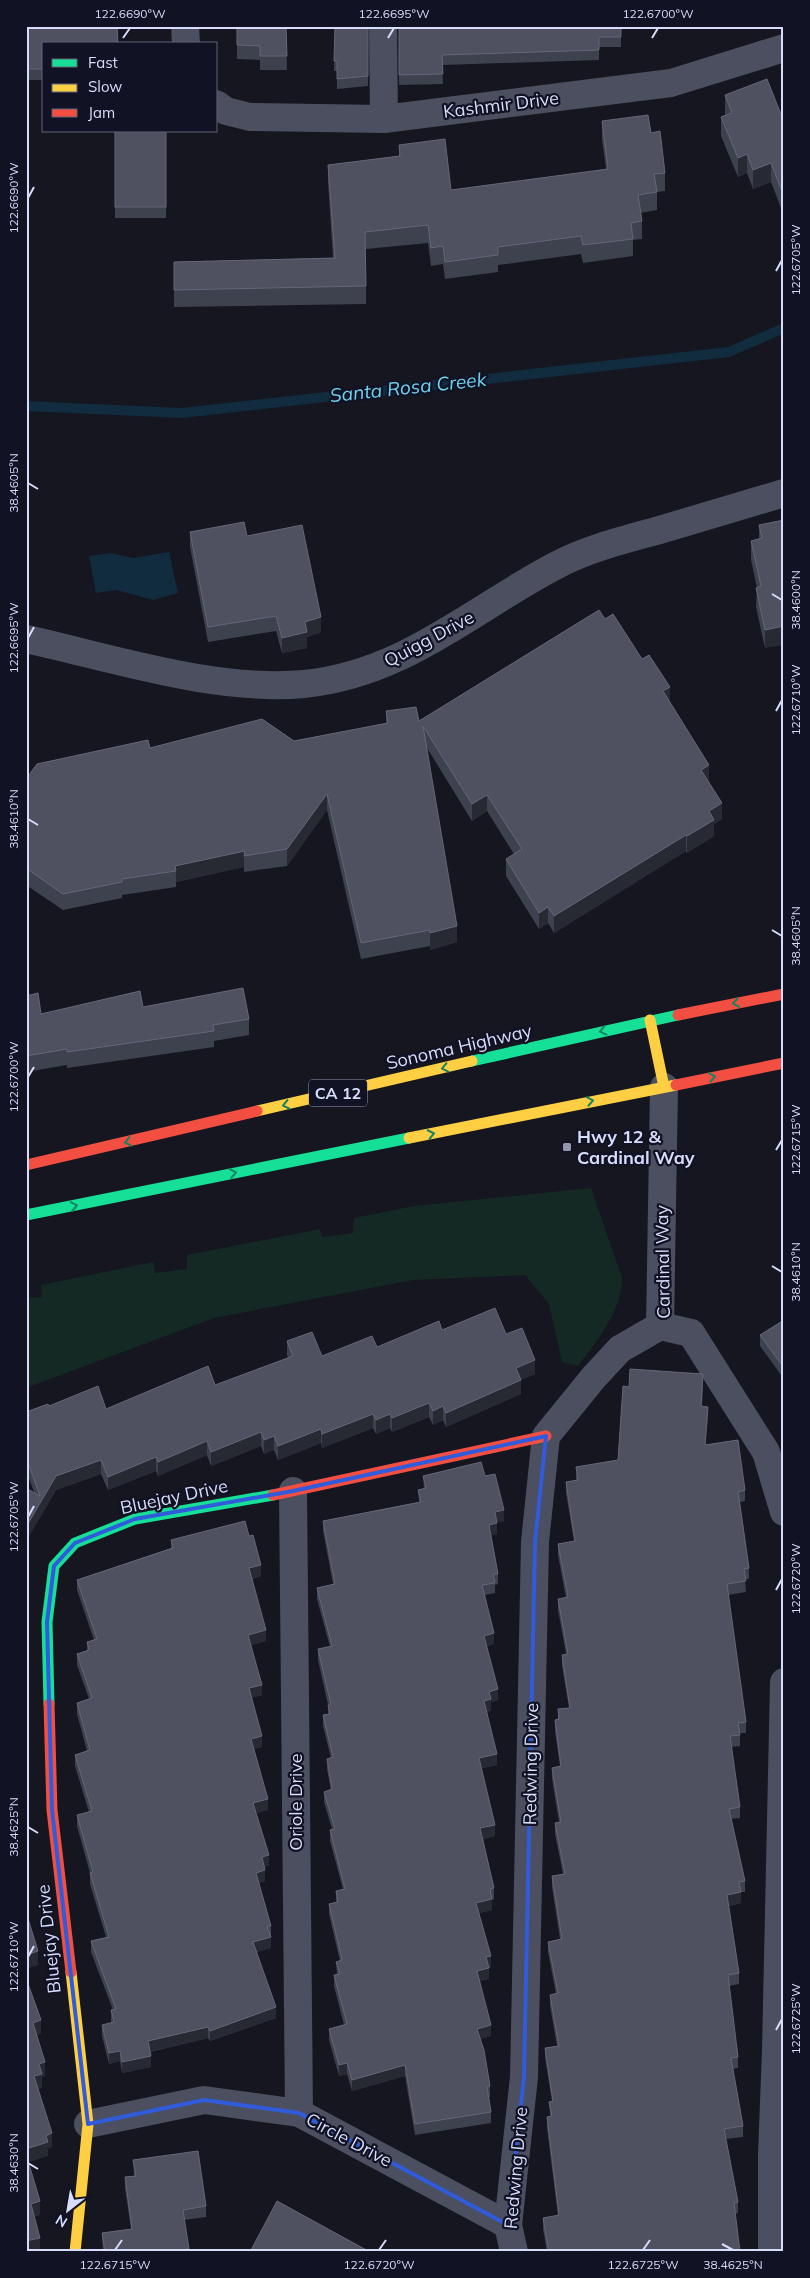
<svg xmlns="http://www.w3.org/2000/svg" width="810" height="2278" viewBox="0 0 810 2278" font-family="Mulish,sans-serif">
<style>
.green{fill:#142924}
.water{fill:#112c3e}
.lines{fill:none;stroke-linecap:round;stroke-linejoin:round}
.stream{stroke:#112c3e;stroke-width:10}
.street{stroke:#4b4f5f;stroke-width:28}
.fast{stroke:#16e098;stroke-width:11}
.slow{stroke:#ffcf43;stroke-width:11}
.jam{stroke:#f24e42;stroke-width:11}
.wall{fill:#3e414e}
.shaded-wall{fill:#272933}
.building{fill:#4f5161;stroke:#646779}
.oneway{stroke:#148363}
.marked{fill:none;stroke:#305cdc;stroke-width:4;stroke-linejoin:round}
.ticks{fill:none;stroke:#d7dcfb;stroke-width:2}
.poi-dot{fill:#9397ae;stroke:#111223;stroke-width:2}
.labels{text-anchor:middle;stroke-width:4.5;stroke-linejoin:round;paint-order:stroke}
.shield{fill:#111223;stroke:#9c9fba;stroke-width:1}
.shield-label{font-size:16px;font-weight:bold;fill:#d7dcfb}
.street-label{font-size:18px;fill:#d7dcfb;stroke:#111223}
.poi-label{font-size:18px;font-weight:bold;fill:#d7dcfb;stroke:#111223;text-anchor:start}
.water-label{font-size:19px;font-style:italic;fill:#70d4f0;stroke:#111223}
.neatline{fill:none;stroke:#d7dcfb;stroke-width:2}
.ticks-label{font-size:12px;text-anchor:middle;fill:#d7dcfb}
</style>
<rect width="100%" height="100%" fill="#15161f"/>
<path class="green" d="M591,1188L622,1278C622,1311 597,1341 578,1366L562,1362L549,1304L525,1275L413,1280L214,1318L26,1388V1298L42,1297L41,1285L153,1262L155,1273L187,1269V1255L320,1229L322,1237L353,1233L354,1218L414,1206Z"/>
<path class="water" d="M169,552L178,593L153,600L116,590L96,593L89,556L110,553L133,558Z"/>
<g class="lines">
<path class="stream" d="M26,406L182,413L729,352L784,328"/>
<g class="street">
<path d="M185,26L186,44"/>
<path d="M383,26L384,119"/>
<path d="M216,104L226,111L250,117L384,119L671,83L784,48"/>
<path d="M26,639C113,658 215,692 304,684C405,674 472,609 557,565C587,549 623,540 656,531C699,518 741,506 784,493"/>
<path d="M664,1087L660,1326L691,1333L766,1452L784,1512"/>
<path d="M293,1491L299,2113"/>
<path d="M88,2124L204,2100L299,2113L508,2225"/>
<path d="M514,2252L508,2225L524,2077L535,1542L546,1436L594,1377L620,1349L660,1326"/>
<path d="M772,2252V2155L776,2050L784,1682"/>
</g>
<g class="fast">
<path d="M472,1061L678,1015"/>
<path d="M26,1215L409,1138"/>
<path d="M49,1704L47,1622L54,1566L75,1543L135,1519L273,1495"/>
</g>
<g class="slow">
<path d="M650,1020L664,1087"/>
<path d="M257,1111L472,1061"/>
<path d="M409,1138L676,1085"/>
<path d="M71,1972L88,2124L75,2252"/>
</g>
<g class="jam">
<path d="M678,1015L784,994"/>
<path d="M676,1085L784,1063"/>
<path d="M26,1165L257,1111"/>
<path d="M273,1495L546,1436"/>
<path d="M49,1704L52,1810L71,1972"/>
</g>
</g>
<g class="wall">
<path d="M26,26L44,44V80H26Z"/>
<path d="M237,26H286L287,70H260V60L237,59Z"/>
<path d="M335,26H368V86L337,89V71H334Z"/>
<path d="M399,26H621V47H599V60L442,65L443,84L399,85Z"/>
<path d="M725,95L784,122V206L781,208L771,182L753,189L747,173L738,177L721,136V117L725,115Z"/>
<path d="M602,121L651,133L665,173V191L657,192V210L640,213L642,221V239L633,240V256L583,263L581,254L498,265V272L445,279L443,264L431,266L428,243L366,249V304L174,307V262L333,258L328,182V165L399,156V145L451,190L606,169L602,139Z"/>
<rect x="115" y="131" width="51" height="87"/>
<path d="M26,145L28,215V226H26Z"/>
<path d="M784,520L765,648L756,607L757,588L751,560V541L759,539V525Z"/>
<path d="M190,532L247,536L321,632L307,637V648L282,653L276,631L208,642L190,547Z"/>
<path d="M605,619L670,702L709,782L722,819L714,824V836L687,853L686,851L554,933L548,923L539,929L506,876V859L514,854L487,811L472,821L427,748L457,942L430,950V946L361,959L327,810L287,866L244,872V867L176,882V887L122,895V898L63,910L26,885V779L150,748L294,741L386,723V711L419,721Z"/>
<path d="M26,903L27,908V925H26Z"/>
<path d="M26,996L41,1014L143,1007L249,1019V1035L214,1041V1047L67,1068V1065L26,1072Z"/>
<path d="M784,1320V1379L760,1346V1335Z"/>
<path d="M442,1330L506,1334L535,1374L520,1380L521,1394L446,1427L443,1420L433,1425L429,1417L392,1432L390,1428L376,1434L373,1428L322,1448L321,1443L278,1460L274,1450L264,1454L261,1446L211,1466L207,1455L158,1476L156,1471L108,1490L101,1474L56,1490L26,1541L34,1492L26,1471V1412L49,1406L106,1409L215,1385L288,1358L287,1355V1341L322,1356L377,1347Z"/>
<path d="M703,1384L702,1406L708,1417L705,1444L745,1490V1501L740,1502L749,1568V1579H745L746,1592L728,1595L746,1722V1733H740V1746L731,1747L740,1807V1818L731,1819L745,1881V1892H741V1903L729,1906L739,1973V1984L729,1986L738,2057V2068L733,2069L743,2126V2137L726,2139L738,2202V2213L735,2214L740,2252H547L543,2229V2218L558,2216L547,2128V2117L550,2116L549,2102L552,2101L545,2058V2048L557,2046L550,2006V1995L556,1994L548,1952V1942L560,1939L552,1887V1876L563,1874L555,1834V1823L559,1822L552,1779V1768L560,1766L555,1731V1720L558,1719V1709L569,1708L562,1666V1655L566,1654L558,1610V1599L566,1598L558,1555V1544L574,1541L566,1493V1482L576,1480V1467L618,1460L629,1387Z"/>
<path d="M423,1476H485L504,1521L497,1522V1534L491,1535L498,1574V1584L495,1585V1593L485,1595L494,1644L487,1646L498,1700L491,1702V1710L487,1712L497,1765L481,1768L495,1836L483,1839L494,1888V1899L492,1900V1910L479,1913L491,1967L489,1968V1979L479,1981L491,2036L480,2039L490,2086V2097H489L491,2112V2123L415,2135L405,2076L352,2091L347,2074L339,2076L329,2040V2029L344,2025L334,1986V1975H337L336,1962L340,1961L329,1914V1904L336,1902V1891L343,1889L330,1841V1830L332,1829L324,1802V1792L331,1790L327,1769V1759L331,1758L323,1726V1715L328,1714V1705L318,1660V1649L330,1647L317,1599V1588L333,1584L323,1531V1521L419,1502L418,1490L424,1489Z"/>
<path d="M249,1536L261,1576L252,1579L266,1641L251,1645L262,1695L251,1698L262,1747L254,1749L268,1810L256,1813L269,1865L264,1867L265,1881L259,1883L271,1926V1948L257,1952L276,2018L210,2041L208,2038L150,2052L151,2067L122,2073L120,2061L109,2064L102,2036V2025L111,2023V2010H113L91,1952V1941L106,1937L90,1884V1873L77,1826V1815L89,1812L75,1766V1755L87,1751L77,1714V1703L89,1699L77,1665V1654L87,1651V1642L94,1640L77,1590V1580L171,1548V1540Z"/>
<path d="M133,2160L206,2206V2217L184,2220L189,2252H103L102,2233L131,2229L125,2188V2177L134,2176Z"/>
</g>
<g class="shaded-wall">
<path d="M747,154V173L738,177V158Z"/>
<path d="M771,163V182L753,189V170Z"/>
<path d="M784,188V206L781,208V189Z"/>
<path d="M321,617V632L307,637V648L282,653V638L305,622Z"/>
<path d="M784,626V645L765,648V630Z"/>
<path d="M670,687V703L663,691Z"/>
<path d="M709,765V782L701,787V770Z"/>
<path d="M327,794V810L287,866V849Z"/>
<path d="M487,795V811L472,821V804Z"/>
<path d="M722,803V819L714,824V836L687,853V836L709,811Z"/>
<path d="M686,835V851L554,933V916Z"/>
<path d="M245,851L244,856V867L176,882V871L175,866Z"/>
<path d="M548,907V923L539,929V913Z"/>
<path d="M457,926V942L430,950V933Z"/>
<path d="M535,1360V1374L516,1382V1368Z"/>
<path d="M521,1380V1394L446,1427V1413Z"/>
<path d="M429,1403V1417L392,1432V1418Z"/>
<path d="M443,1406V1420L433,1425V1411Z"/>
<path d="M708,1407V1417L705,1455V1445Z"/>
<path d="M373,1414V1428L322,1448V1434Z"/>
<path d="M390,1414V1428L376,1434V1420Z"/>
<path d="M321,1429V1443L278,1460V1446Z"/>
<path d="M261,1432V1446L211,1466V1452Z"/>
<path d="M274,1436V1450L264,1454V1440Z"/>
<path d="M207,1441V1455L158,1476V1462Z"/>
<path d="M156,1457V1471L108,1490V1477Z"/>
<path d="M101,1460V1474L56,1490L26,1541V1527L56,1476Z"/>
<path d="M504,1510V1521L495,1523V1512Z"/>
<path d="M497,1523V1534L489,1536V1525Z"/>
<path d="M261,1565V1576L249,1579V1568Z"/>
<path d="M266,1630V1641L248,1646V1635Z"/>
<path d="M494,1633V1644L484,1647V1636Z"/>
<path d="M262,1685V1695L249,1699V1688Z"/>
<path d="M498,1689V1700L491,1702V1710L484,1712V1701L489,1692Z"/>
<path d="M262,1736V1747L251,1750V1739Z"/>
<path d="M497,1754V1765L479,1769V1758Z"/>
<path d="M268,1799V1810L253,1814V1803Z"/>
<path d="M495,1825V1836L480,1839V1828Z"/>
<path d="M269,1855V1865L262,1868V1857Z"/>
<path d="M265,1870V1881L256,1884V1873Z"/>
<path d="M741,1892V1903L727,1906V1895Z"/>
<path d="M27,1894V1908L26,1909V1895Z"/>
<path d="M492,1899V1910L476,1914V1903Z"/>
<path d="M271,1937V1948L253,1953V1942Z"/>
<path d="M38,1951V1965L26,1969V1955Z"/>
<path d="M491,1956V1967L486,1968V1957Z"/>
<path d="M489,1968V1979L477,1982V1971Z"/>
<path d="M276,2007V2018L210,2041V2031Z"/>
<path d="M41,2020V2034L33,2037V2023Z"/>
<path d="M491,2025V2036L477,2040V2029Z"/>
<path d="M208,2027V2038L148,2052V2041Z"/>
<path d="M120,2051V2061L109,2064V2053Z"/>
<path d="M151,2056V2067L122,2073V2062Z"/>
<path d="M45,2062V2076L42,2077V2088L34,2090V2076L39,2064Z"/>
<path d="M347,2063V2074L339,2076V2065Z"/>
<path d="M405,2065V2076L352,2091V2080Z"/>
<path d="M52,2133V2147L48,2149V2156L26,2163V2149L46,2136Z"/>
<path d="M40,2201V2215L31,2218V2204Z"/>
<path d="M40,2238V2252H26V2241Z"/>
</g>
<g class="building">
<path d="M26,26H117L118,44H44V69H26Z"/>
<path d="M237,26H286L287,56H260V46L237,45Z"/>
<path d="M335,26H368V76L337,79V61H334Z"/>
<path d="M399,26H621V37H599V50L442,55L443,74L399,75Z"/>
<path d="M767,79L784,122V188L781,189L771,163L753,170L747,154L738,158L721,117L732,113L725,95Z"/>
<path d="M648,115L651,133L660,131L665,173L654,174L657,192L638,195L642,221L631,223L633,239L583,245L581,236L498,247V255L445,262L443,246L431,248L428,225L365,232L366,286L174,290V262L335,258L328,165L400,156L399,145L445,139L451,190L608,169L602,121Z"/>
<rect x="115" y="131" width="51" height="76"/>
<path d="M26,145L28,215H26Z"/>
<path d="M784,520V626L765,630L756,588L761,586L751,541L762,538L759,525Z"/>
<path d="M244,522L247,536L302,525L321,617L305,622L307,632L282,638L276,616L208,627L190,532Z"/>
<path d="M599,610L605,619L613,614L642,659L649,655L670,687L663,691L709,765L701,770L722,803L709,811L714,820L687,836L686,835L554,916L548,907L539,913L506,859L522,849L487,795L472,804L423,726L457,926L430,933V930L361,943L327,794L287,849L244,856L245,851L175,866L176,871L122,879V882L63,894L26,868V779L37,764L148,740L150,748L262,719L294,741L388,723L386,711L416,707L419,721Z"/>
<path d="M243,988L249,1019L213,1025L214,1031L67,1052V1049L26,1056V996L38,993L41,1014L140,991L143,1007Z"/>
<path d="M495,1308L506,1334L522,1328L535,1360L516,1368L521,1380L446,1413L443,1406L433,1411L429,1403L392,1418L390,1414L376,1420L373,1414L322,1434L321,1429L278,1446L274,1436L264,1440L261,1432L211,1452L207,1441L158,1462L156,1457L108,1477L101,1460L56,1476L26,1527V1488L40,1496L26,1457V1412L48,1404L49,1406L98,1386L106,1409L208,1366L215,1385L293,1356L287,1341L312,1332L322,1356L372,1336L377,1347L439,1321L442,1330Z"/>
<path d="M784,1320V1368L760,1335Z"/>
<path d="M630,1369L703,1374L701,1406L708,1407L705,1445L738,1440L745,1490L738,1492L749,1568L744,1569L746,1581L727,1584L746,1722L738,1723L740,1735L730,1736L740,1807L729,1809L745,1881L739,1882L741,1892L727,1895L739,1973L728,1975L738,2057L731,2058L743,2126L724,2129L738,2202L734,2203L740,2252H598L600,2249L584,2252H549L543,2218L559,2215L547,2117L552,2116L549,2102L553,2101L545,2048L559,2046L550,1995L558,1993L548,1942L562,1939L552,1876L565,1874L555,1823L561,1822L552,1768L561,1766L555,1720L559,1719L558,1709L570,1708L562,1655L568,1654L558,1599L568,1597L558,1544L575,1541L566,1482L578,1480L576,1467L618,1460L623,1386L629,1387Z"/>
<path d="M481,1462L485,1476L495,1474L504,1510L495,1512L497,1523L489,1525L498,1574H493L495,1583L482,1585L494,1633L484,1636L498,1689L489,1692L491,1699L484,1701L497,1754L479,1758L495,1825L480,1828L494,1888L490,1889L492,1899L476,1903L491,1956L486,1957L489,1968L477,1971L491,2025L477,2029L484,2050L490,2086L487,2087L491,2112L415,2124L405,2065L352,2080L347,2063L339,2065L329,2029L347,2024L334,1975L340,1974L336,1962L342,1960L329,1904L338,1902L336,1891L345,1889L330,1830L335,1829L324,1792L332,1789L327,1759L333,1757L323,1715L330,1714L328,1705H331L318,1649L332,1646L317,1588L335,1584L323,1521L421,1502L418,1490L426,1488L423,1476Z"/>
<path d="M245,1521L249,1536L253,1535L261,1565L249,1568L266,1630L248,1635L262,1685L249,1688L262,1736L251,1739L268,1799L253,1803L269,1855L262,1857L265,1870L256,1873L271,1926H267L271,1937L253,1942L276,2007L210,2031L208,2027L148,2041L151,2056L122,2062L120,2051L109,2053L102,2025L114,2022L111,2010L116,2009L91,1941L109,1937L90,1873L93,1872L77,1815L92,1811L75,1755L90,1750L77,1703L92,1698L77,1654L89,1650L87,1642L97,1639L77,1580L173,1548L171,1540Z"/>
<path d="M26,1912L38,1951L26,1955Z"/>
<path d="M26,1978L41,2020L33,2023L45,2062L39,2064L42,2074L34,2076L52,2133L46,2136L48,2142L26,2149Z"/>
<path d="M198,2151L206,2206L183,2210L189,2249L170,2252H105L102,2233L132,2229L125,2177L136,2176L133,2160Z"/>
<path d="M26,2154L40,2201L31,2204L40,2238L26,2241Z"/>
<path d="M277,2201L370,2252H250Z"/>
</g>
<defs><path id="oneway-chevron" d="M-2-3.5L2.5 0L-2 3.5" fill="none" stroke-width="1.6" stroke-linecap="round" stroke-linejoin="round" transform="scale(1.25)"/></defs>
<g class="oneway">
<use href="#oneway-chevron" transform="translate(736 1003) rotate(169)"/>
<use href="#oneway-chevron" transform="translate(603 1031) rotate(167)"/>
<use href="#oneway-chevron" transform="translate(445 1068) rotate(167)"/>
<use href="#oneway-chevron" transform="translate(712 1077) rotate(-11)"/>
<use href="#oneway-chevron" transform="translate(590 1101) rotate(-11)"/>
<use href="#oneway-chevron" transform="translate(286 1105) rotate(167)"/>
<use href="#oneway-chevron" transform="translate(431 1134) rotate(-12)"/>
<use href="#oneway-chevron" transform="translate(128 1142) rotate(167)"/>
<use href="#oneway-chevron" transform="translate(233 1173) rotate(-11)"/>
<use href="#oneway-chevron" transform="translate(74 1206) rotate(-11)"/>
</g>
<path class="marked" d="M546,1436L535,1542L524,2077L508,2225L299,2113L204,2100L88,2124L52,1810L47,1622L54,1566L75,1543L135,1519L293,1491Z"/>
<path class="ticks" d="M123,38L130,28M388,38L394,28M652,38L658,28M28,198L34,187M776,271L782,260M28,483L38,489M772,594L782,600M28,638L34,627M776,711L782,700M28,819L38,825M772,930L782,936M28,1077L34,1067M776,1150L782,1140M772,1266L782,1272M28,1517L34,1506M776,1590L782,1579M28,1827L38,1833M28,1957L34,1946M776,2030L782,2019M28,2163L38,2169M722,2244L733,2250M115,2250L122,2240M379,2250L386,2240M643,2250L650,2240"/>
<rect class="poi-dot" x="562" y="1142" width="10" height="10" rx="2.5"/>
<g class="labels">
<rect class="shield" x="309" y="1079.5" width="58" height="27" rx="4"/>
<g class="shield-label">
<text x="338" y="1099">CA 12</text>
</g>
<g class="street-label">
<text transform="translate(501 105) rotate(-7)" y="6">Kashmir Drive</text>
<text transform="translate(429 639) rotate(-28)" y="6">Quigg Drive</text>
<text transform="translate(459 1047) rotate(-13)" y="6">Sonoma Highway</text>
<text transform="translate(663 1262) rotate(-91)" y="6">Cardinal Way</text>
<text transform="translate(174 1497) rotate(-12)" y="6">Bluejay Drive</text>
<text transform="translate(531 1764) rotate(-89)" y="6">Redwing Drive</text>
<text transform="translate(296 1802) rotate(-90)" y="6">Oriole Drive</text>
<text transform="translate(49 1939) rotate(-96)" y="6">Bluejay Drive</text>
<text transform="translate(349 2140) rotate(28)" y="6">Circle Drive</text>
<text transform="translate(516 2168) rotate(-85)" y="6">Redwing Drive</text>
</g>
<g class="poi-label">
<text x="577" y="1143">Hwy 12 &amp;<tspan x="577" dy="21">Cardinal Way</tspan></text>
</g>
<g class="water-label">
<text transform="translate(408 387) rotate(-6)" y="7">Santa Rosa Creek</text>
</g>
</g>
<rect width="810" height="2278" fill="none" stroke="#111223" stroke-width="55"/>
<rect x="42" y="42" width="175" height="90" fill="#111223" stroke="#606379"/>
<rect x="52" y="59" width="25" height="8" fill="#16e098" stroke="#606379"/>
<text x="88" y="68" font-size="15" fill="#d7dcfb">Fast</text>
<rect x="52" y="84" width="25" height="8" fill="#ffcf43" stroke="#606379"/>
<text x="88" y="92" font-size="15" fill="#d7dcfb">Slow</text>
<rect x="52" y="109" width="25" height="8" fill="#f24e42" stroke="#606379"/>
<text x="88" y="118" font-size="15" fill="#d7dcfb">Jam</text>
<g transform="translate(68 2210) rotate(211)" stroke="#111223" stroke-width="4" paint-order="stroke">
<path d="M0-4L9 19L0 12L-9 19Z" fill="#d7dcfb"/>
<text y="-8" font-size="14" font-weight="bold" text-anchor="middle" fill="#d7dcfb">N</text>
</g>
<rect x="28" y="28" width="754" height="2222" class="neatline"/>
<g class="ticks-label">
<text x="130" y="18">122.6690°W</text>
<text x="394" y="18">122.6695°W</text>
<text x="658" y="18">122.6700°W</text>
<text transform="translate(14 198) rotate(-90)" y="4">122.6690°W</text>
<text transform="translate(796 260) rotate(-90)" y="4">122.6705°W</text>
<text transform="translate(14 483) rotate(-90)" y="4">38.4605°N</text>
<text transform="translate(796 600) rotate(-90)" y="4">38.4600°N</text>
<text transform="translate(14 638) rotate(-90)" y="4">122.6695°W</text>
<text transform="translate(796 700) rotate(-90)" y="4">122.6710°W</text>
<text transform="translate(14 819) rotate(-90)" y="4">38.4610°N</text>
<text transform="translate(796 936) rotate(-90)" y="4">38.4605°N</text>
<text transform="translate(14 1077) rotate(-90)" y="4">122.6700°W</text>
<text transform="translate(796 1140) rotate(-90)" y="4">122.6715°W</text>
<text transform="translate(796 1272) rotate(-90)" y="4">38.4610°N</text>
<text transform="translate(14 1517) rotate(-90)" y="4">122.6705°W</text>
<text transform="translate(796 1579) rotate(-90)" y="4">122.6720°W</text>
<text transform="translate(14 1827) rotate(-90)" y="4">38.4625°N</text>
<text transform="translate(14 1957) rotate(-90)" y="4">122.6710°W</text>
<text transform="translate(796 2019) rotate(-90)" y="4">122.6725°W</text>
<text transform="translate(14 2163) rotate(-90)" y="4">38.4630°N</text>
<text x="115" y="2269">122.6715°W</text>
<text x="379" y="2269">122.6720°W</text>
<text x="643" y="2269">122.6725°W</text>
<text x="733" y="2269">38.4625°N</text>
</g>
</svg>
